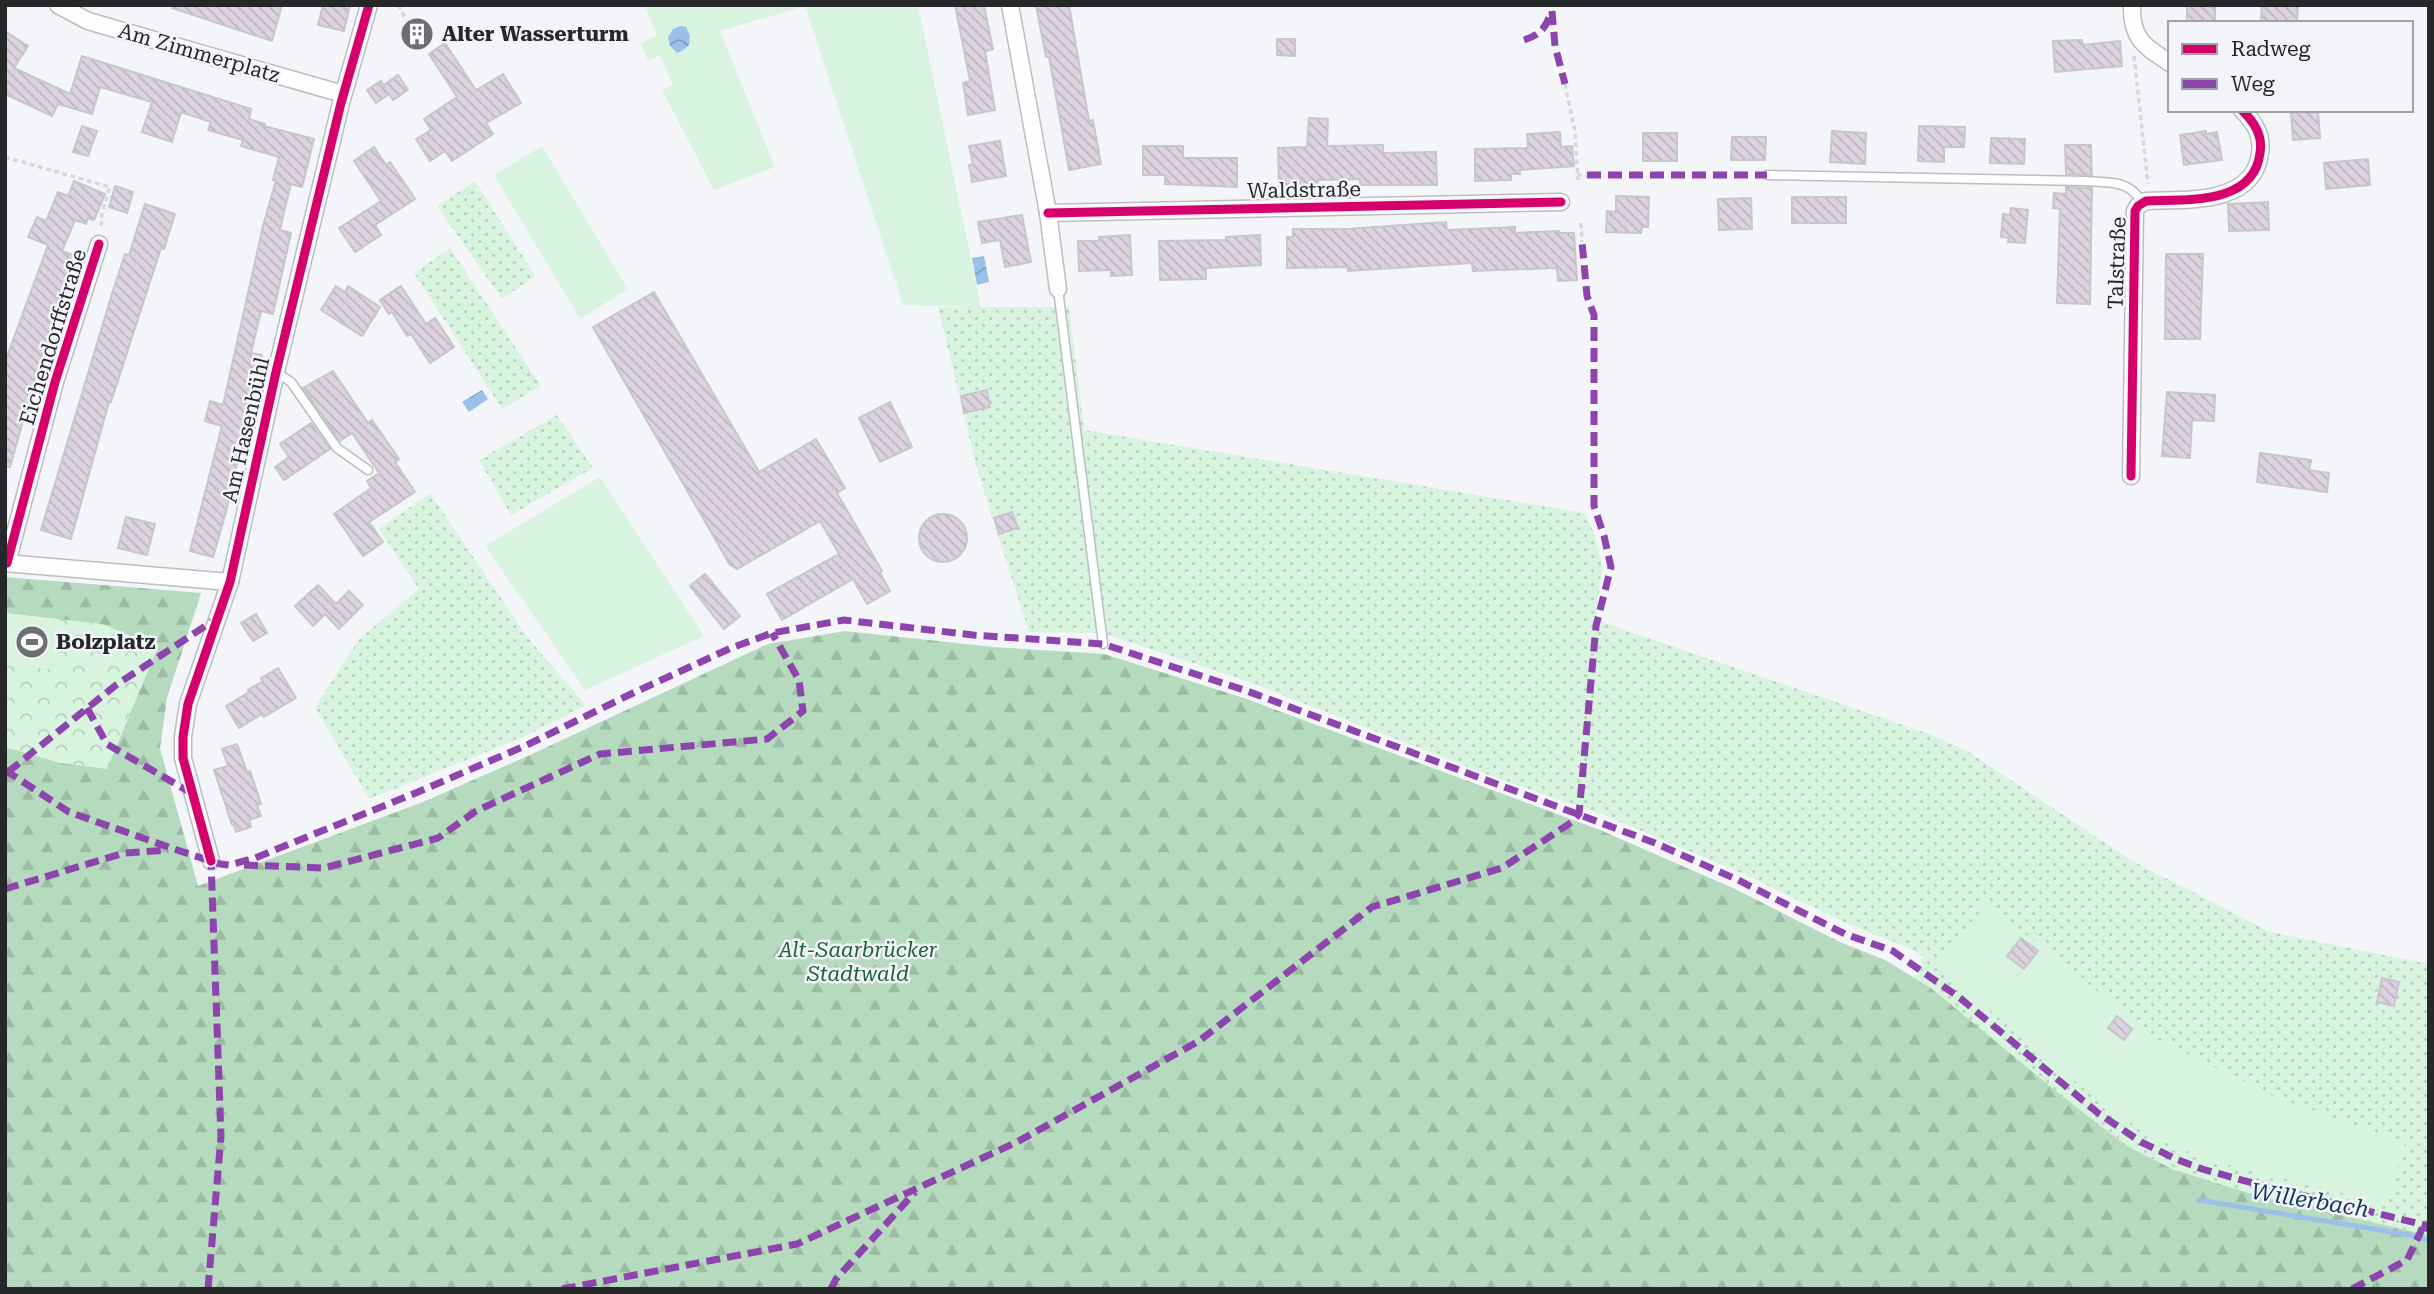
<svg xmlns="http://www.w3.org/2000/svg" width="2434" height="1294" viewBox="0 0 2434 1294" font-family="'Roboto Serif',serif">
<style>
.grass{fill:url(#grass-dots)}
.forest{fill:url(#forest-firs)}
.park{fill:url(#park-crowns)}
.garden{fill:#d8f4df}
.water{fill:url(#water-waves)}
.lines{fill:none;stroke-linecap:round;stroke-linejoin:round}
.stream{stroke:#9ac0eb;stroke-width:5}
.building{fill:url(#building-back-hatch);stroke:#c7c7ca;stroke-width:2}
.service-casing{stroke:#bcbdc0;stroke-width:11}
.minor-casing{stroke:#bcbdc0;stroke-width:19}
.path{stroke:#d8d8d9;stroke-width:3.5;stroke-dasharray:5 3.5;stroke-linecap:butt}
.service{stroke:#fdfefe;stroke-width:8}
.minor{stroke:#fdfefe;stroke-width:16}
.quiet{stroke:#8e44ad;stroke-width:7;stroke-dasharray:14 7;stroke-linecap:butt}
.cycleway-casing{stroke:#f3f4fa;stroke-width:13}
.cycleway{stroke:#d6006c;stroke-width:9}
.labels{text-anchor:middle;stroke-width:5;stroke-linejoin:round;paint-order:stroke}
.poi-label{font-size:21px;font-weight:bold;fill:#262729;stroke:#f3f4fa;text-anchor:start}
.street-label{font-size:21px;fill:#262729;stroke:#f3f4fa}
.park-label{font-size:21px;font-style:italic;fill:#1e6532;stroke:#f3f4fa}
.water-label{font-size:23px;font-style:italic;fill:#12385e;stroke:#f3f4fa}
</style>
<defs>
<pattern id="grass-dots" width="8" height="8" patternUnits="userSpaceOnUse" patternTransform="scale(1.75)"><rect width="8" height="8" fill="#d8f4df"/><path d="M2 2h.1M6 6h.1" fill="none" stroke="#b9d1bf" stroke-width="1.8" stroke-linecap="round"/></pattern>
<pattern id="forest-firs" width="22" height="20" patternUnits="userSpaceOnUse" patternTransform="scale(1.75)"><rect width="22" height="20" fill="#b5dabe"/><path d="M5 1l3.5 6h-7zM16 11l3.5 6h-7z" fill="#9cbba3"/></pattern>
<pattern id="park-crowns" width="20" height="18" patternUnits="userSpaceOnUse" patternTransform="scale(1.75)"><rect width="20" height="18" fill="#d8f4df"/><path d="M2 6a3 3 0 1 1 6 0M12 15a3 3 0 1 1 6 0" fill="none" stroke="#b9d1bf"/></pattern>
<pattern id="water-waves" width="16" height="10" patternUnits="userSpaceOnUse" patternTransform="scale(1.75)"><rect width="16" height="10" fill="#9ac0eb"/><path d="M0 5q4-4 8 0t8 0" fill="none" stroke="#7d9cbe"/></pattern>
<pattern id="building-back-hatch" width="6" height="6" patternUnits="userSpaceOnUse" patternTransform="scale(1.75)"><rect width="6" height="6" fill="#dcd2e0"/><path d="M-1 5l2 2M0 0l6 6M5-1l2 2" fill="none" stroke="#bdb4c0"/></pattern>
</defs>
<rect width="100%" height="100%" fill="#f4f5f9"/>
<g class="grass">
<path d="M475,181L535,276L502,299L437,206Z"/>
<path d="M450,248L541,386L502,409L414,273Z"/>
<path d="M938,307H1069L1084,430L1585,513L1595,535L1602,565L1596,620L1929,734L1967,751L2131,860L2270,932L2429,964V1235L2258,1196L2172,1169L2127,1146L2062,1096L1931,988L1915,978L1924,956L1897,943L1850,925L1741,873L1606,816L1504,781L1249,682L1102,633L1029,632L977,469Z"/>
<path d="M557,415L593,468L511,515L479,460Z"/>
<path d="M430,493L527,637L586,705L522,738L369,799L315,707L359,639L419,589L379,529Z"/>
</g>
<path class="forest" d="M5,577L201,593L167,698L160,748L198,886L423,802L530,755L768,644L845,631L993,647L1104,654L1244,698L1600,830L1735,889L1842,943L1885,960L1931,988L2062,1096L2127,1146L2172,1169L2258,1196L2429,1235V1289H5Z"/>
<path class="park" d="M5,613L102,624L158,647L107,769L60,763L5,747Z"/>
<g class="garden">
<path d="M644,5H918L981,307L903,305L805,6L720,31L775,167L714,190L662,90L673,85L660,55L648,61L641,43L657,35Z"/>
<path d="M542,146L628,289L580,319L494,175Z"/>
<path d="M600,477L704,636L585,690L485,546Z"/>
<path d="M5,613L62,620L56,670L5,664Z"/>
<path d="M1986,903L2159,1040L2278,1098L2405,1143L2386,1206L2336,1191L2205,1159L2148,1134L2105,1106L1938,967Z"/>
</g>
<g class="water">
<path d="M680,26L686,27L690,36L689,45L682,51L677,53L670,46L668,37L673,29Z"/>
<path d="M984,256L989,282L977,285L972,258Z"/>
<path d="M482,390L488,399L469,412L462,402Z"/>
</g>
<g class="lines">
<g class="stream">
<path d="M2199,1200L2416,1236"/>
<path d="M2421,1238L2429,1240"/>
</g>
</g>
<g class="building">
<path d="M173,5H282L272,41L172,8Z"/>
<path d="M323,5H350L344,31L318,25Z"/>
<path d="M955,5H984L993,49L985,51L995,110L968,115L963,83L970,81Z"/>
<path d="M1036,5H1069L1089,121L1093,120L1101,164L1069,170L1049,57H1046Z"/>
<rect x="2187" y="5" width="28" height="18"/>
<path d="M2262,5H2298L2297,23L2261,21Z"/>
<path d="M413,21H421L427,26L430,44L415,45L407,39L406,28Z"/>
<path d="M5,31L28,46L14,68L70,94L82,56L251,109L249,119L265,124L264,126L314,139L302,187L291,184L284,212L280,230L291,233L273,314L261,311L251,353L262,355L226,512L213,557L190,551L222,426L205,421L210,401L223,405L263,226L276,180H273L279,157L241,146L243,140L208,130L211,122L181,112L172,142L142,132L152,102L100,87L92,114L58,104L52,116L5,94Z"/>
<path d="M1277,39H1295V56L1277,55Z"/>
<path d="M2082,40L2083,45L2120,41L2122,66L2055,72L2053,41Z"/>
<path d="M445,43L476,90L503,74L521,103L486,123L493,134L452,161L445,151L430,161L416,139L431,130L424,119L457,97L429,54Z"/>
<path d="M398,75L408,90L393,100L389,94L376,103L367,90L381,81L385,88L384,85Z"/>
<path d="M2318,111L2320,138L2293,140L2291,113Z"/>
<path d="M1309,118L1328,119L1327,146L1383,145V153L1436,152L1437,185H1360V179L1318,180V186L1279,187L1278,148L1307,147Z"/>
<path d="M82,126L97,131L88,156L73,152Z"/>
<path d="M1919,126L1965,127L1964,147H1944V162L1918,161Z"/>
<path d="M1832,131L1866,133L1865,164L1830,162Z"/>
<path d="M2206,131V134L2217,132L2222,160L2184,165L2180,135Z"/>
<path d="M1560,132L1561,147L1572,146L1574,166L1520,170V174H1511V180L1475,181V149L1528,148L1527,134Z"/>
<rect x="1643" y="133" width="34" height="28"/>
<path d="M1732,137H1766L1765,160H1731Z"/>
<path d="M1991,138L2025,139L2024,164L1990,163Z"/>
<path d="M1000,141L1006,176L972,182L969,165L973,164L969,146Z"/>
<path d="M2065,145H2091L2092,175L2066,174Z"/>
<path d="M1143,146H1183V158H1237V187L1165,184V175H1143Z"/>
<path d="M374,147L386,165L390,162L415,199L375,225L381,235L355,252L339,228L381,201L354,161Z"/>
<path d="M2368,159L2370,185L2326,189L2324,163Z"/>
<path d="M74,181L105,194L94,220L88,218L86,224L75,220L62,251L78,257L42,354L10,467H5V362L48,245L28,237L37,217L46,221L58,192L68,196Z"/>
<path d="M115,186L133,192L127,213L109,207Z"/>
<path d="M2066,187L2092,188L2090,304L2057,303L2060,209L2053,208L2054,193L2066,194Z"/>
<path d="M1616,196L1649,197L1648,227H1642L1641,233L1606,232L1607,211L1616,212Z"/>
<rect x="1792" y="197" width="54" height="26"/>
<path d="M1751,198L1752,229L1719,230L1718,199Z"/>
<path d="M2268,202L2269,230L2229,231L2228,204Z"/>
<path d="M145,204L175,214L164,249L161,248L111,402H109L71,539L41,530L111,297L125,254L129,255Z"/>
<path d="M2011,208L2028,210L2025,243L2008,242L2009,238L2001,237L2003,214L2010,215Z"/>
<path d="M1022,215L1031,262L1005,267L1000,240L982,243L978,222Z"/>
<path d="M1446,222L1447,230L1515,227V233L1559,231V233H1574L1577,280L1558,281L1557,268L1473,271L1472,263L1348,271V267L1287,268V237H1293V229H1347Z"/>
<path d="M1130,235L1132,275L1111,276V270L1079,271L1078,241H1099V237Z"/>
<path d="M1260,235L1261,265L1206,268V279L1160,280L1159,241L1226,240V237Z"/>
<path d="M2166,254H2203L2200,339H2165Z"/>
<path d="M336,286L345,292L348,286L380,307L362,336L321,310Z"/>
<path d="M401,286L426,324L435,318L454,347L430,363L411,334L407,336L392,312L389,314L380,300Z"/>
<path d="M654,292L759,472L816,439L845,488L837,493L882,571L880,573L890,591L867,604L853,579L782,620L767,594L839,554L820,521L737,569L730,565L593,327Z"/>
<path d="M333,371L368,423L372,420L399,459L395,462L415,492L369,522L383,542L363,556L334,514L371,488L367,481L379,473L352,433L340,441L303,388Z"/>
<path d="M987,390L990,407L964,413L961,396Z"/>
<path d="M2167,392L2215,395L2214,421L2192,420L2190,458L2162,456Z"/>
<path d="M890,402L912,447L880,462L859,418Z"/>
<path d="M311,423L330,449L284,480L275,467L289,457L280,444Z"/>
<path d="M2260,453L2311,460L2309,470L2329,473L2327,492L2257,482Z"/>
<path d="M1012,512L1018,528L999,534L994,518Z"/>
<circle cx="943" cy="538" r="24"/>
<path d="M126,517L155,524L147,555L118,548Z"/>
<path d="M705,574L740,616L724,629L690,586Z"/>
<path d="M318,585L336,604L349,591L363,605L339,629L325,614L313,626L295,606Z"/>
<path d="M256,614L267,633L253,641L241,623Z"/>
<path d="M278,668L296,698L264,717L262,714L239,728L226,706L249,692L248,690L263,681L261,678Z"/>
<path d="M237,744L247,772L250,771L261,804L257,805L261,816L249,820L251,827L236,832L234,825H232L214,770L228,766L222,749Z"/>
<path d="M2021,938L2038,951L2024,969L2007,956Z"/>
<path d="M2382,978L2399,982L2394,1006L2377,1002Z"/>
<path d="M2117,1016L2132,1029L2124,1040L2108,1028Z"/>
</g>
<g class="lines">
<defs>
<g id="service">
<path d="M1767,175L2085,181C2109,183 2128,179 2142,202"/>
<path d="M1058,289L1103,644"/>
<path d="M276,372L291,382L337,448L368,470"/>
</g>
<g id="minor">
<path d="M58,5L88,21L343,94"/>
<path d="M1010,5L1048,213L1058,289"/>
<path d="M2132,5C2131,39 2144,46 2170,63"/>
<path d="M1048,213L1561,202"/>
<path d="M2131,476L2135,211L2138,206L2146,201C2184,199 2254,206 2260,153C2263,135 2254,122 2242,110"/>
<path d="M5,563L230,582"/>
<path d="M7,563L55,382L99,244"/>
<path d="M211,861L183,758V737L188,704L230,582L276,372L341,103L369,5"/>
</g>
</defs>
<use href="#service" class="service-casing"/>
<use href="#minor" class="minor-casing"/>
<g class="path">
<path d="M398,5L409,24"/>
<path d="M2134,56L2148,184"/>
<path d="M1565,84L1575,132L1578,180"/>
<path d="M5,157L110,187L102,213L101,229"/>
<path d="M1577,175H1587"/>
<path d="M1581,223L1582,242"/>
</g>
<use href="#service" class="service"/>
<use href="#minor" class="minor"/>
<g class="quiet">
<path d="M1552,11L1555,46L1565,84"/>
<path d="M1524,40C1540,35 1546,28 1551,12"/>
<path d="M1587,175H1767"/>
<path d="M87,708L107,744L193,794"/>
<path d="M5,770L69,812L177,850L220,864L229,865L255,858L418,792L527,745L633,693L731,648L772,633L844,620L973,635L1103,644L1247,691L1655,843L1738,880L1845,934L1893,951L1960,998L2098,1113L2141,1142L2176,1159L2202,1169L2260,1185L2429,1226"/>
<path d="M8,772L116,685L216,619"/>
<path d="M244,865L324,868L438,838L476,811L600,754L767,739L803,711L799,680L772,633"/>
<path d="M5,889L124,853L168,850"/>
<path d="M208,1289L221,1136L211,861"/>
<path d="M562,1289L797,1244L1017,1142L1199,1041L1372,907L1502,868L1572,822L1579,814L1596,626L1611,567L1604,536L1594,506V315L1587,296L1582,242"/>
<path d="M831,1289L836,1279L915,1192"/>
<path d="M2352,1289L2407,1260L2424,1225L2429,1230"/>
</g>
<defs>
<g id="cycleway">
<path d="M1048,213L1561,202"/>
<path d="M2131,476L2135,211L2138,206L2146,201C2184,199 2254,206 2260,153C2263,135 2254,122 2242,110"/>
<path d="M7,563L55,382L99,244"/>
<path d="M211,861L183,758V737L188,704L230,582L276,372L341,103L369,5"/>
</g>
</defs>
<use href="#cycleway" class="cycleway-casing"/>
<use href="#cycleway" class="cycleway"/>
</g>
<defs>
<symbol id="building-disc" viewBox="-11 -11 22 22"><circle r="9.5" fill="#6e6f72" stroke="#f3f4fa"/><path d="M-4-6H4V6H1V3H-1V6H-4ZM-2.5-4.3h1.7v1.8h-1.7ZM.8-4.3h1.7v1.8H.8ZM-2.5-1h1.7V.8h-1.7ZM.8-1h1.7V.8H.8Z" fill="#fff"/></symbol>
<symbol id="stadium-disc" viewBox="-11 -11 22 22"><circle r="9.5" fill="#6e6f72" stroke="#f3f4fa"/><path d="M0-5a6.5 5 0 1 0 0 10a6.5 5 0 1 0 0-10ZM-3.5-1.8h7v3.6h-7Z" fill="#fff"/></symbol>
</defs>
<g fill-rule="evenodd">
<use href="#building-disc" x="398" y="15" width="38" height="38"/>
<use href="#stadium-disc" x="13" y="623" width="38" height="38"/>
</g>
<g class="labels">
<g class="poi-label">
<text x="442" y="41">Alter Wasserturm</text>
<text x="56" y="649">Bolzplatz</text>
</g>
<g class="street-label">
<text transform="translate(199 53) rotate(16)" y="7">Am Zimmerplatz</text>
<text transform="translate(1304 190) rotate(-1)" y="7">Waldstraße</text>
<text transform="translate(2117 263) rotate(-88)" y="7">Talstraße</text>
<text transform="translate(53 337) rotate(-73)" y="7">Eichendorffstraße</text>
<text transform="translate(246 430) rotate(-77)" y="7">Am Hasenbühl</text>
</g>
<g class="park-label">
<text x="858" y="957">Alt-Saarbrücker<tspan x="858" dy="24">Stadtwald</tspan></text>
</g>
<g class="water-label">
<text transform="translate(2310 1200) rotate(9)" y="8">Willerbach</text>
</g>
</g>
<rect width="2434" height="1294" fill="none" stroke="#262729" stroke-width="14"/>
<rect x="2168" y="21" width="245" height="91" fill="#f3f4fa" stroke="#a1a2a6" stroke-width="2"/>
<rect x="2182" y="44" width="35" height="10" fill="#d6006c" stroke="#a1a2a6" stroke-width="2"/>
<text x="2231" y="56" font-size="21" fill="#262729">Radweg</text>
<rect x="2182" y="79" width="35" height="10" fill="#8e44ad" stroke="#a1a2a6" stroke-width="2"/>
<text x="2231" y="91" font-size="21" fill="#262729">Weg</text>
</svg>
